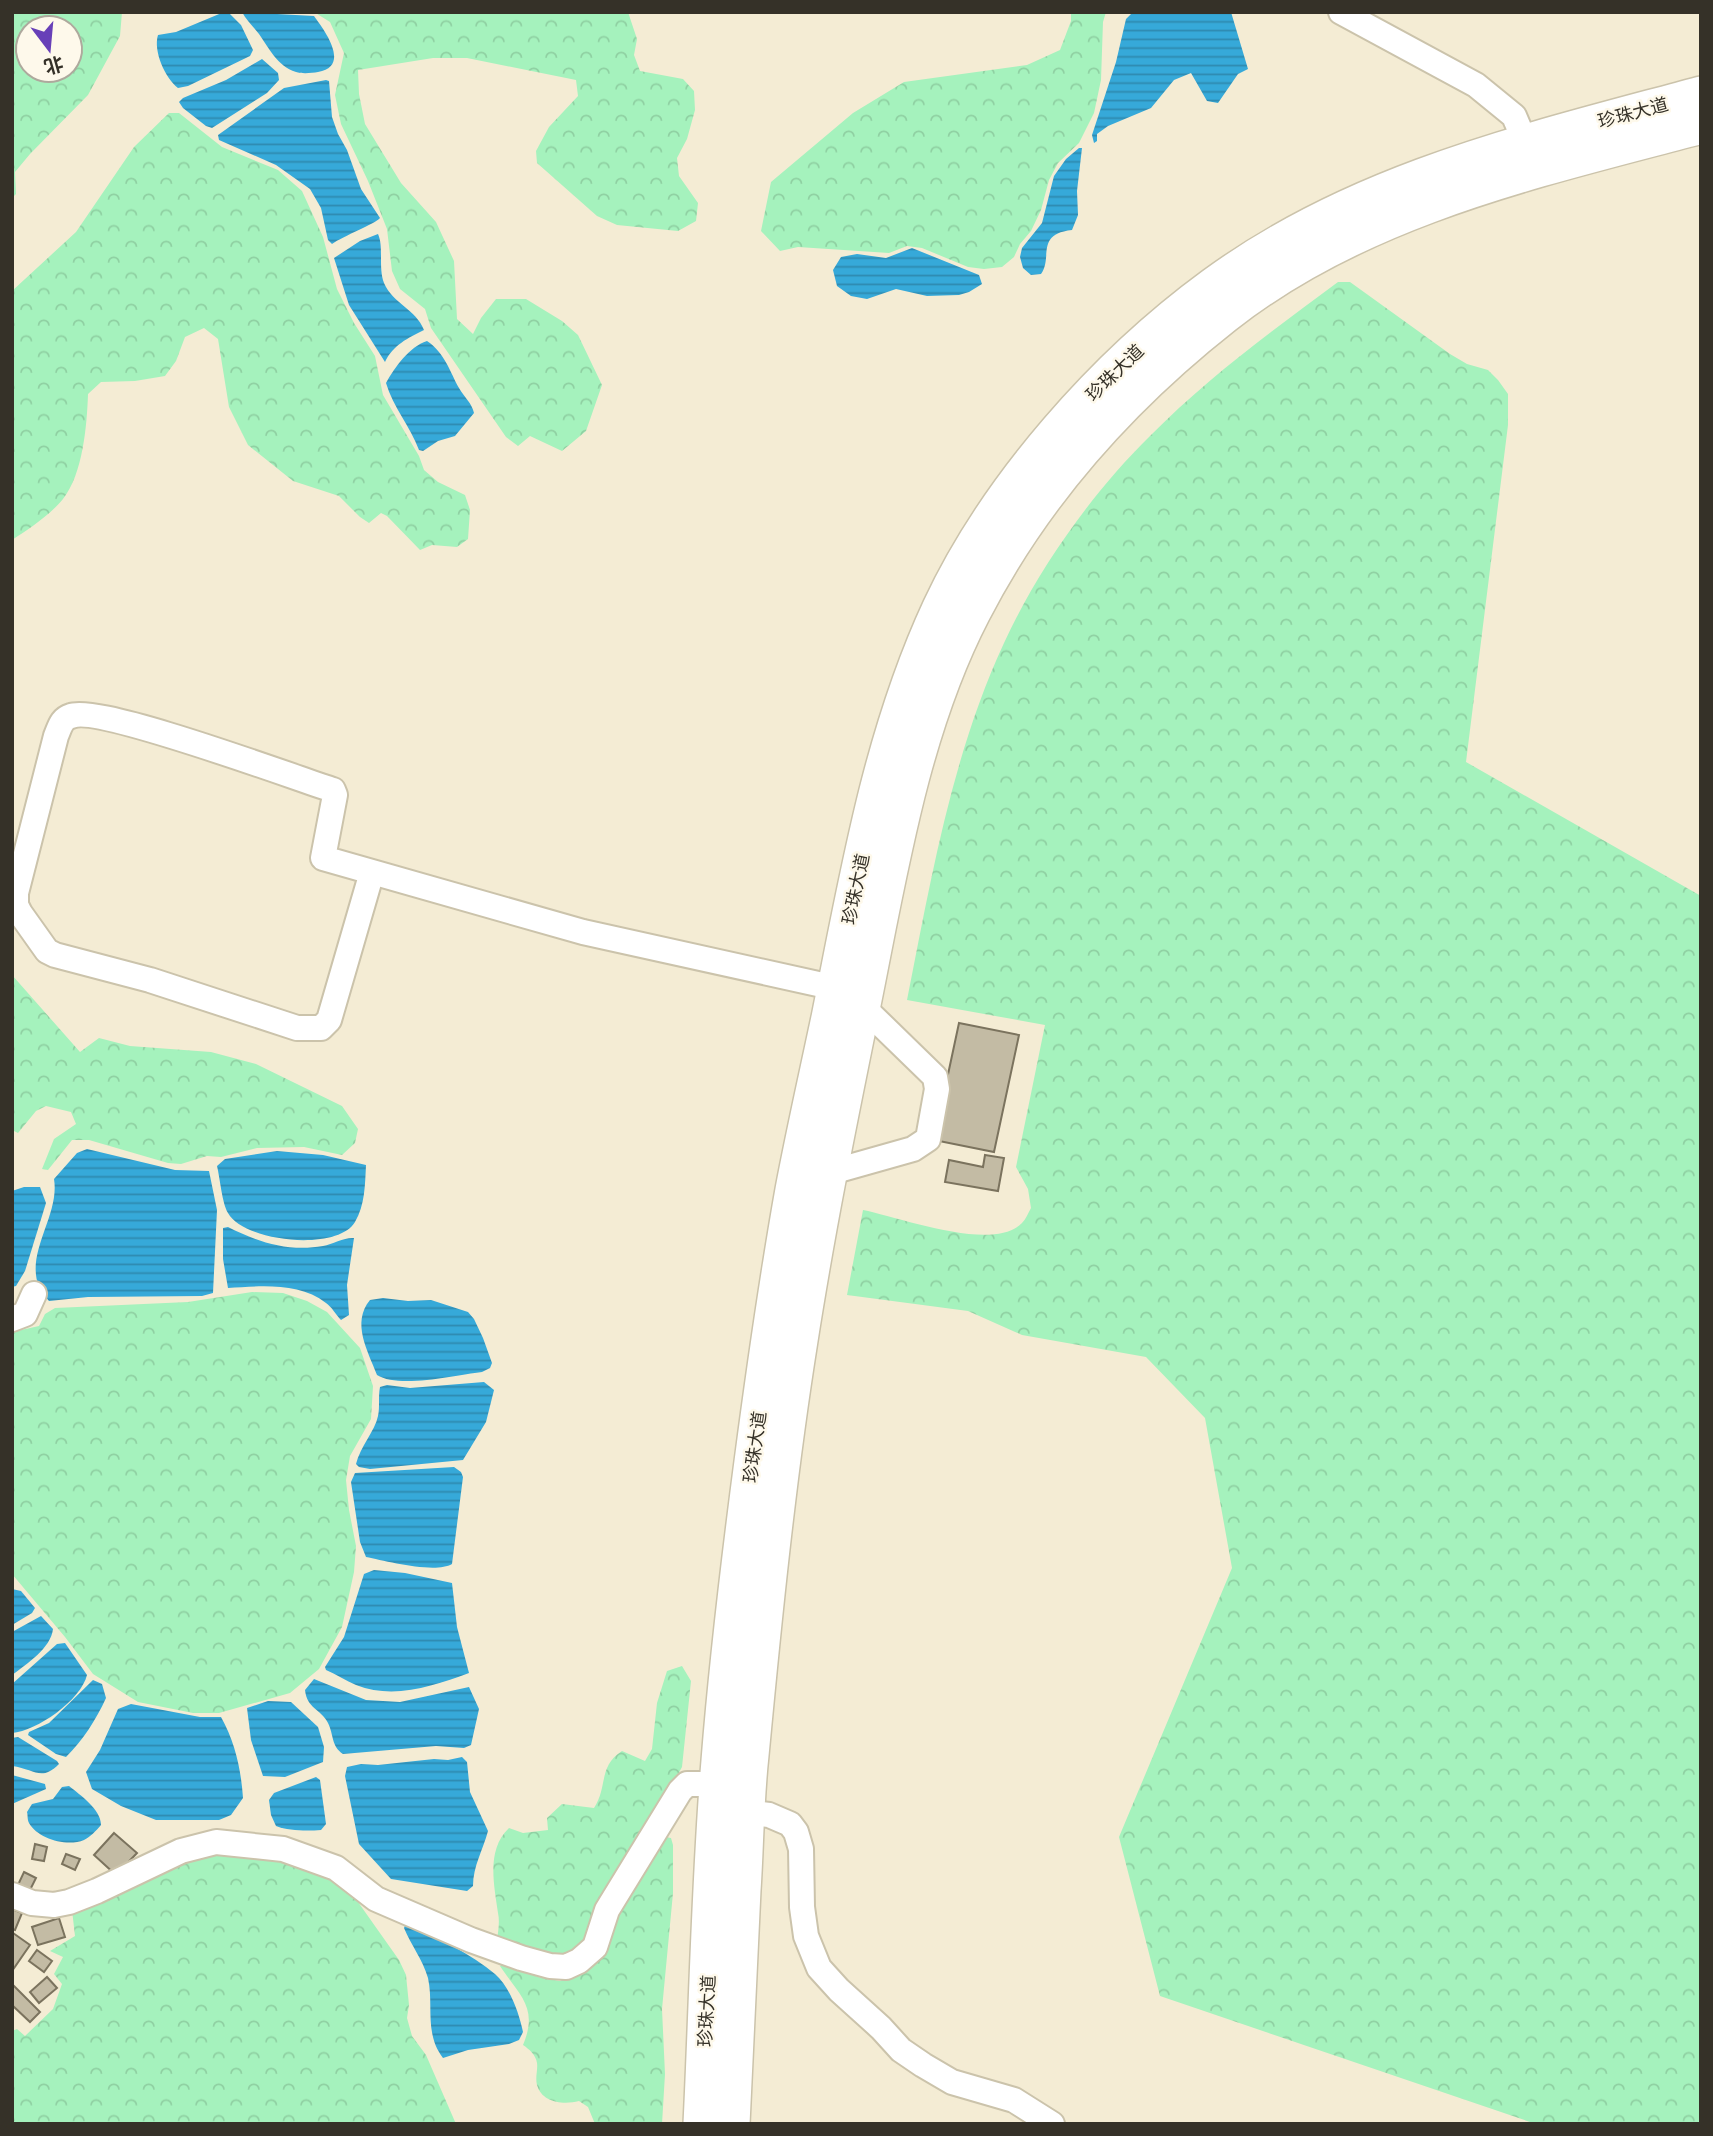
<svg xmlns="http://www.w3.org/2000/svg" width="1713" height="2136" viewBox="0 0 1713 2136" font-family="'Varela Round','Noto Sans SC',sans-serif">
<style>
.forest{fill:url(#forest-crowns);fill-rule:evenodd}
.water{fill:url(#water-rules)}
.building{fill:#c3bba4;stroke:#7b735e;stroke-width:2}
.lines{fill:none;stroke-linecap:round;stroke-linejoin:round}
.minor-casing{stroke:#cbc3ab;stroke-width:28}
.highway-casing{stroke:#cbc3ab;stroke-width:40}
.minor{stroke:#fff;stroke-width:24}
.highway{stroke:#fff;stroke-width:37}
.labels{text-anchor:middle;stroke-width:5;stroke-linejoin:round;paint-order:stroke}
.street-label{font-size:18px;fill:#353128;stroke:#fef9eb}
</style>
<defs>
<pattern id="forest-crowns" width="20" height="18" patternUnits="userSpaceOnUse" patternTransform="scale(1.75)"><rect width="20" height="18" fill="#a5f2bd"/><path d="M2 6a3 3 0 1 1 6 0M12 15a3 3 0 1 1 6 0" fill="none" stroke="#8fd0a2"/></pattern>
<pattern id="water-rules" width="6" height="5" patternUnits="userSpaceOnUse" patternTransform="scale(1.75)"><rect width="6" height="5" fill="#36a9d9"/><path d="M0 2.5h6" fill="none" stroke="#2e8ab0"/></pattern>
</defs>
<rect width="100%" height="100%" fill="#f4ecd4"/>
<g class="forest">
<path d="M12,12H122L120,36L88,95L30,154L15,172L16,194L12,198ZM70,28V70H28V28Z"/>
<path d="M314,12H628L637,39L634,55L640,71L683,79L694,91L695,110L687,139L677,158L679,176L698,203L696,221L678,231L617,225L597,216L537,163L536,151L549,127L578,96L576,80L467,58H433L358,70L359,94L365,124L401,183L436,222L454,261L457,319L473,334L481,318L496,299H526L562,321L578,335L602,385L586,431L562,451L530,436L518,446L506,437L431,328L425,309L400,289L392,271L387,229L368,181L341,124L335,95L344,53L330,22Z"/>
<path d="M1071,12H1106L1103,22L1101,80L1094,113L1079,143L1058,163L1049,180L1041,210L1031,231L1020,244L1014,257L1002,267L984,269L968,267L922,248L907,246L889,253L798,247L780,251L761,231L771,182L853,113L904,82L1027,65L1060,50L1071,21Z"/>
<path d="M169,113H179L222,147L278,170L302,191L323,237L337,289L354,323L375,356L383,395L419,456L424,470L438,482L465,495L470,510L468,539L457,547L432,545L420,550L387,516L381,513L369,523L360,517L339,496L293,481L248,445L229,407L218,339L204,328L185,337L176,361L165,376L135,381L101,382L88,394C87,425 83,474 63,499C51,514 29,529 12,540V291L76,232L134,147Z"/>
<path d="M1338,282H1350L1450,354L1467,364L1488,370L1498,380L1508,394V425L1466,762L1701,896V2124H1536L1160,1996L1119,1837L1232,1568L1205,1418L1146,1357L1022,1335L968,1311L847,1295L863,1210C899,1217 994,1253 1022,1223C1026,1219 1028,1213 1031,1208L1028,1189L1016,1167L1045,1025L907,1000C931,879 952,755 1004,643C1038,569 1092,493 1150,436C1207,378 1273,330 1338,282Z"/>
<path d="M12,975L80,1052L99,1038L130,1046L211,1052L256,1064L342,1106L358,1129L355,1143L342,1155L304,1147L257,1148L221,1157L207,1156L181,1164L168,1163L89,1140H72L48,1170L42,1169L54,1139L76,1124L71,1112L46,1106L36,1111L18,1133L12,1130Z"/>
<path d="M252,1292L283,1293L307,1301L327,1312L360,1348L373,1386L371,1419L350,1456L346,1480L349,1510L356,1546L354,1572L342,1627L319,1669L290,1693L219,1713H193L138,1702L93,1674L65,1637L12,1574V1332L39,1326L45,1314L55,1308L188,1302Z"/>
<path d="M682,1666L691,1681L682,1767L582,1948L562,1960L497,1941C498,1932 500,1922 498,1913C494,1884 486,1850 509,1828L523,1833L548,1830L547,1818L562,1804L594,1808C608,1787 598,1766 622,1751L645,1761L652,1749L657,1703L667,1671Z"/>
<path d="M664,1837L671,1838L673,1845V1893L662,2009L665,2074L662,2124H595L588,2107L579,2101C564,2105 542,2103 537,2085C535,2077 538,2070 537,2063C536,2055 529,2049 523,2045C539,2007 519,1995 500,1966L505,1963L538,1977L560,1981L579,1972Z"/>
<path d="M218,1855H249L321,1870L346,1885L399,1960L406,1975L409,2005L407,2018L412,2036L426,2055L456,2124H12V2031L17,2029L25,2036L53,2009L62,1984L54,1974L63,1957L50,1951L75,1936L72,1910L198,1858Z"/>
</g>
<g class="water">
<path d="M224,12H228L241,25L253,50L250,56L188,86L178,88C165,78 153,51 158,35L176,32Z"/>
<path d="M242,12L314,16C325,31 351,66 318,72C312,73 302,74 296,72C277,66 269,48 259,34C253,26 246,20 242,12Z"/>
<path d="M1133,12H1231L1248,69L1238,74L1218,103L1207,101L1191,73L1174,80L1151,108L1108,126L1097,134V141L1094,143L1092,135L1116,62L1126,19Z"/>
<path d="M262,59L278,73L279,80L267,93L212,128L206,126L183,108L179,102L183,98L226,80Z"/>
<path d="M326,80L329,81L332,117L338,134L347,150L361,189L380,218C375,224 343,236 332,244L328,240L321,208L310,189L276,165L219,140L218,135L284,88Z"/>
<path d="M1079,148H1082L1077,191L1078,215L1072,230C1035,234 1053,258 1041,274L1031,275L1023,268L1020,257L1022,248L1042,223L1054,176L1066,159Z"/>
<path d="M378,234C384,247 378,267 384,283C393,304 416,309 424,330C408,338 393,345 385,362L349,305L334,258L360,241Z"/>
<path d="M912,248L979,275L982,284L969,292L959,295L927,296L896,289L867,299L851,296L837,286L833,270L841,257L857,254L886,258Z"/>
<path d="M427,341C445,353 450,372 459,388C464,397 472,403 474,413L455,436L438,441L423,451L419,450C410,426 393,407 386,383C395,367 409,347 427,341Z"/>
<path d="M87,1149L175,1170L209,1171L217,1210L213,1293L202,1296L88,1297L49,1301C46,1297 41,1292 39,1287C25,1252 60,1215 54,1179L77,1153Z"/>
<path d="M277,1151L323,1155L366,1165C365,1185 365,1205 355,1222C337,1252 244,1242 228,1213C222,1203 220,1178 217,1166L225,1159Z"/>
<path d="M24,1187H40L46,1203L25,1271L16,1286L12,1287V1191Z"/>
<path d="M228,1227C258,1242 288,1252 323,1246C333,1244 345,1237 354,1238L347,1285L349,1315L341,1320C336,1315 332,1307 326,1303C299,1282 260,1286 228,1288L223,1259V1228Z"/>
<path d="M383,1298L408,1301L431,1300L468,1312L474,1319L483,1338L492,1363L490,1368L482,1372C456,1375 399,1389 377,1375C368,1351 351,1323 370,1300Z"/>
<path d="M484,1382L494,1390L486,1422L463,1460L370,1469L359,1467L356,1464C360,1447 375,1431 378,1416C380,1407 378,1397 380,1387L387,1385L410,1388Z"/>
<path d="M454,1467L461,1472L463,1477L452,1564C435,1574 386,1561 366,1557L360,1542L351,1482L355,1473Z"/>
<path d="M374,1570L405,1573L452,1583L457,1627L469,1673C433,1686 394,1700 356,1685C346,1681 336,1674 326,1670L325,1667L344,1637L364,1574Z"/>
<path d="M12,1589L21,1591L35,1608L32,1613L12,1625Z"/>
<path d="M41,1616L53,1629C51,1648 27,1664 12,1675V1632Z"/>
<path d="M65,1643L87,1675C81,1700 37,1731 12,1733V1684L57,1644Z"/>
<path d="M314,1679L366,1700L400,1702L469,1687L479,1709L471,1745L464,1748L436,1746L343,1754C331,1746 334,1735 328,1723C320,1708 307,1709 305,1690Z"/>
<path d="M93,1680L102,1684L106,1698C96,1720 83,1740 66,1757L56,1754L28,1735L29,1732L49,1723Z"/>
<path d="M268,1701L291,1702L318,1727L324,1747L323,1762L285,1777L263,1776L251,1740L247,1708Z"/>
<path d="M131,1704L200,1717H221C235,1742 241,1769 243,1798L231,1815L219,1820H156L121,1806L92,1789L86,1772L100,1750L118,1709Z"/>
<path d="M18,1737L57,1761L59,1764C41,1782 35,1769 12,1766V1738Z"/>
<path d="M462,1757L467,1762L470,1792L488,1831C483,1850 473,1866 473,1886L467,1891L391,1879L359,1844L345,1776L347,1767L361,1764L378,1765L434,1759L448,1760Z"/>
<path d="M12,1775L45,1784L46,1789L12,1804Z"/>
<path d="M316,1777L320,1780L326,1824L321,1830C307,1831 289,1831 276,1826L271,1815L269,1800L274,1793Z"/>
<path d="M69,1786C80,1795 101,1809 101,1825C96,1831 90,1837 84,1840C67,1847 38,1839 29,1823C27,1819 28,1815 27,1812L32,1804L53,1799L62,1787Z"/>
<path d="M406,1923L415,1925C441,1940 471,1954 495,1974C510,1987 519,2013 523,2032L519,2040L509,2044L468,2050L443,2058C424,2033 434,2006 428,1978C423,1960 411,1945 404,1928Z"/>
</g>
<g class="building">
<path d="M959,1023L1019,1035L994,1152L934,1140Z"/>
<path d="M985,1155L1004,1158L998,1191L945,1182L949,1160L983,1167Z"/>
<path d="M114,1833L137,1853L116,1875L94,1855Z"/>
<path d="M35,1844L47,1847L44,1861L32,1859Z"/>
<path d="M66,1854L80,1859L75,1870L62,1864Z"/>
<path d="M24,1872L36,1878L29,1892L17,1887Z"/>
<path d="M12,1909L22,1913L15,1930L12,1929Z"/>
<path d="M59,1918L65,1937L38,1945L32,1927Z"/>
<path d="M13,1933L30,1945L12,1971V1934Z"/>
<path d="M37,1950L52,1961L44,1972L29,1961Z"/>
<path d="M47,1977L57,1988L39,2003L30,1992Z"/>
<path d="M13,1985L40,2012L30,2022L12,2005Z"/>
</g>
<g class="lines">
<defs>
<g id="minor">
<path d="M1341,12L1476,85L1514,116L1531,156"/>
<path d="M372,872L329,1020L321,1028H297L150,980L55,955L47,951L20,913L16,905V893L56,736C60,727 61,719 71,716C99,705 293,777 333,790L335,795L323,858L583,932L836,988"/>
<path d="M828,1173L913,1149L928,1139L937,1089L935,1077L862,1006"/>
<path d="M12,1319L25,1314L34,1294"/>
<path d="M12,1895L32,1903L54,1905L69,1902L97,1891L181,1851L216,1842L283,1849L336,1868L376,1899L471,1940L521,1958L550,1966L566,1967L579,1961L595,1947L607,1910L680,1791L687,1784H718L746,1812L769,1815L790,1824L796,1832L801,1849L802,1907L806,1936L819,1968L839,1990L881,2028L901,2050L923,2065L952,2082L1014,2100L1052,2124"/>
</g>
<g id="highway">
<path d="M702,2124C708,2003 710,1881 720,1761C728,1661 740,1561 753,1462C765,1371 778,1280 794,1190C805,1132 818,1075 830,1018C858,879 881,737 941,608C998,486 1106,365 1214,286C1358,180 1532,141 1701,95"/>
<path d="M731,2124C735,2046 739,1968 742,1890C745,1845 745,1800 750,1755C763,1617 777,1478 799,1340C816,1231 838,1122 860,1014C887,882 909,733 972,612C1032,495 1121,396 1224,315C1361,207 1536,169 1701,125"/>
</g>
</defs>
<use href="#minor" class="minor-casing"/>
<use href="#highway" class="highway-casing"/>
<use href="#minor" class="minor"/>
<use href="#highway" class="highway"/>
</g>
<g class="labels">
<g class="street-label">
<text transform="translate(1633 113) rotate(-15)" y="6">珍珠大道</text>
<text transform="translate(1115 373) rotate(-44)" y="6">珍珠大道</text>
<text transform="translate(856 889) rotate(-78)" y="6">珍珠大道</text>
<text transform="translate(755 1447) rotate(-82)" y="6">珍珠大道</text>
<text transform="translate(707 2011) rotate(-87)" y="6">珍珠大道</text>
</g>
</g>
<rect width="1713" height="2136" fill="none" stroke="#353128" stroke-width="28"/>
<g transform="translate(49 49) rotate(164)"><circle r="33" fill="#fef9eb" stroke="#aea99d" stroke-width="2"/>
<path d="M0-5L12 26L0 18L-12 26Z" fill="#6840b8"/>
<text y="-10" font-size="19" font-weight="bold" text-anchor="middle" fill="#353128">北</text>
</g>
</svg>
